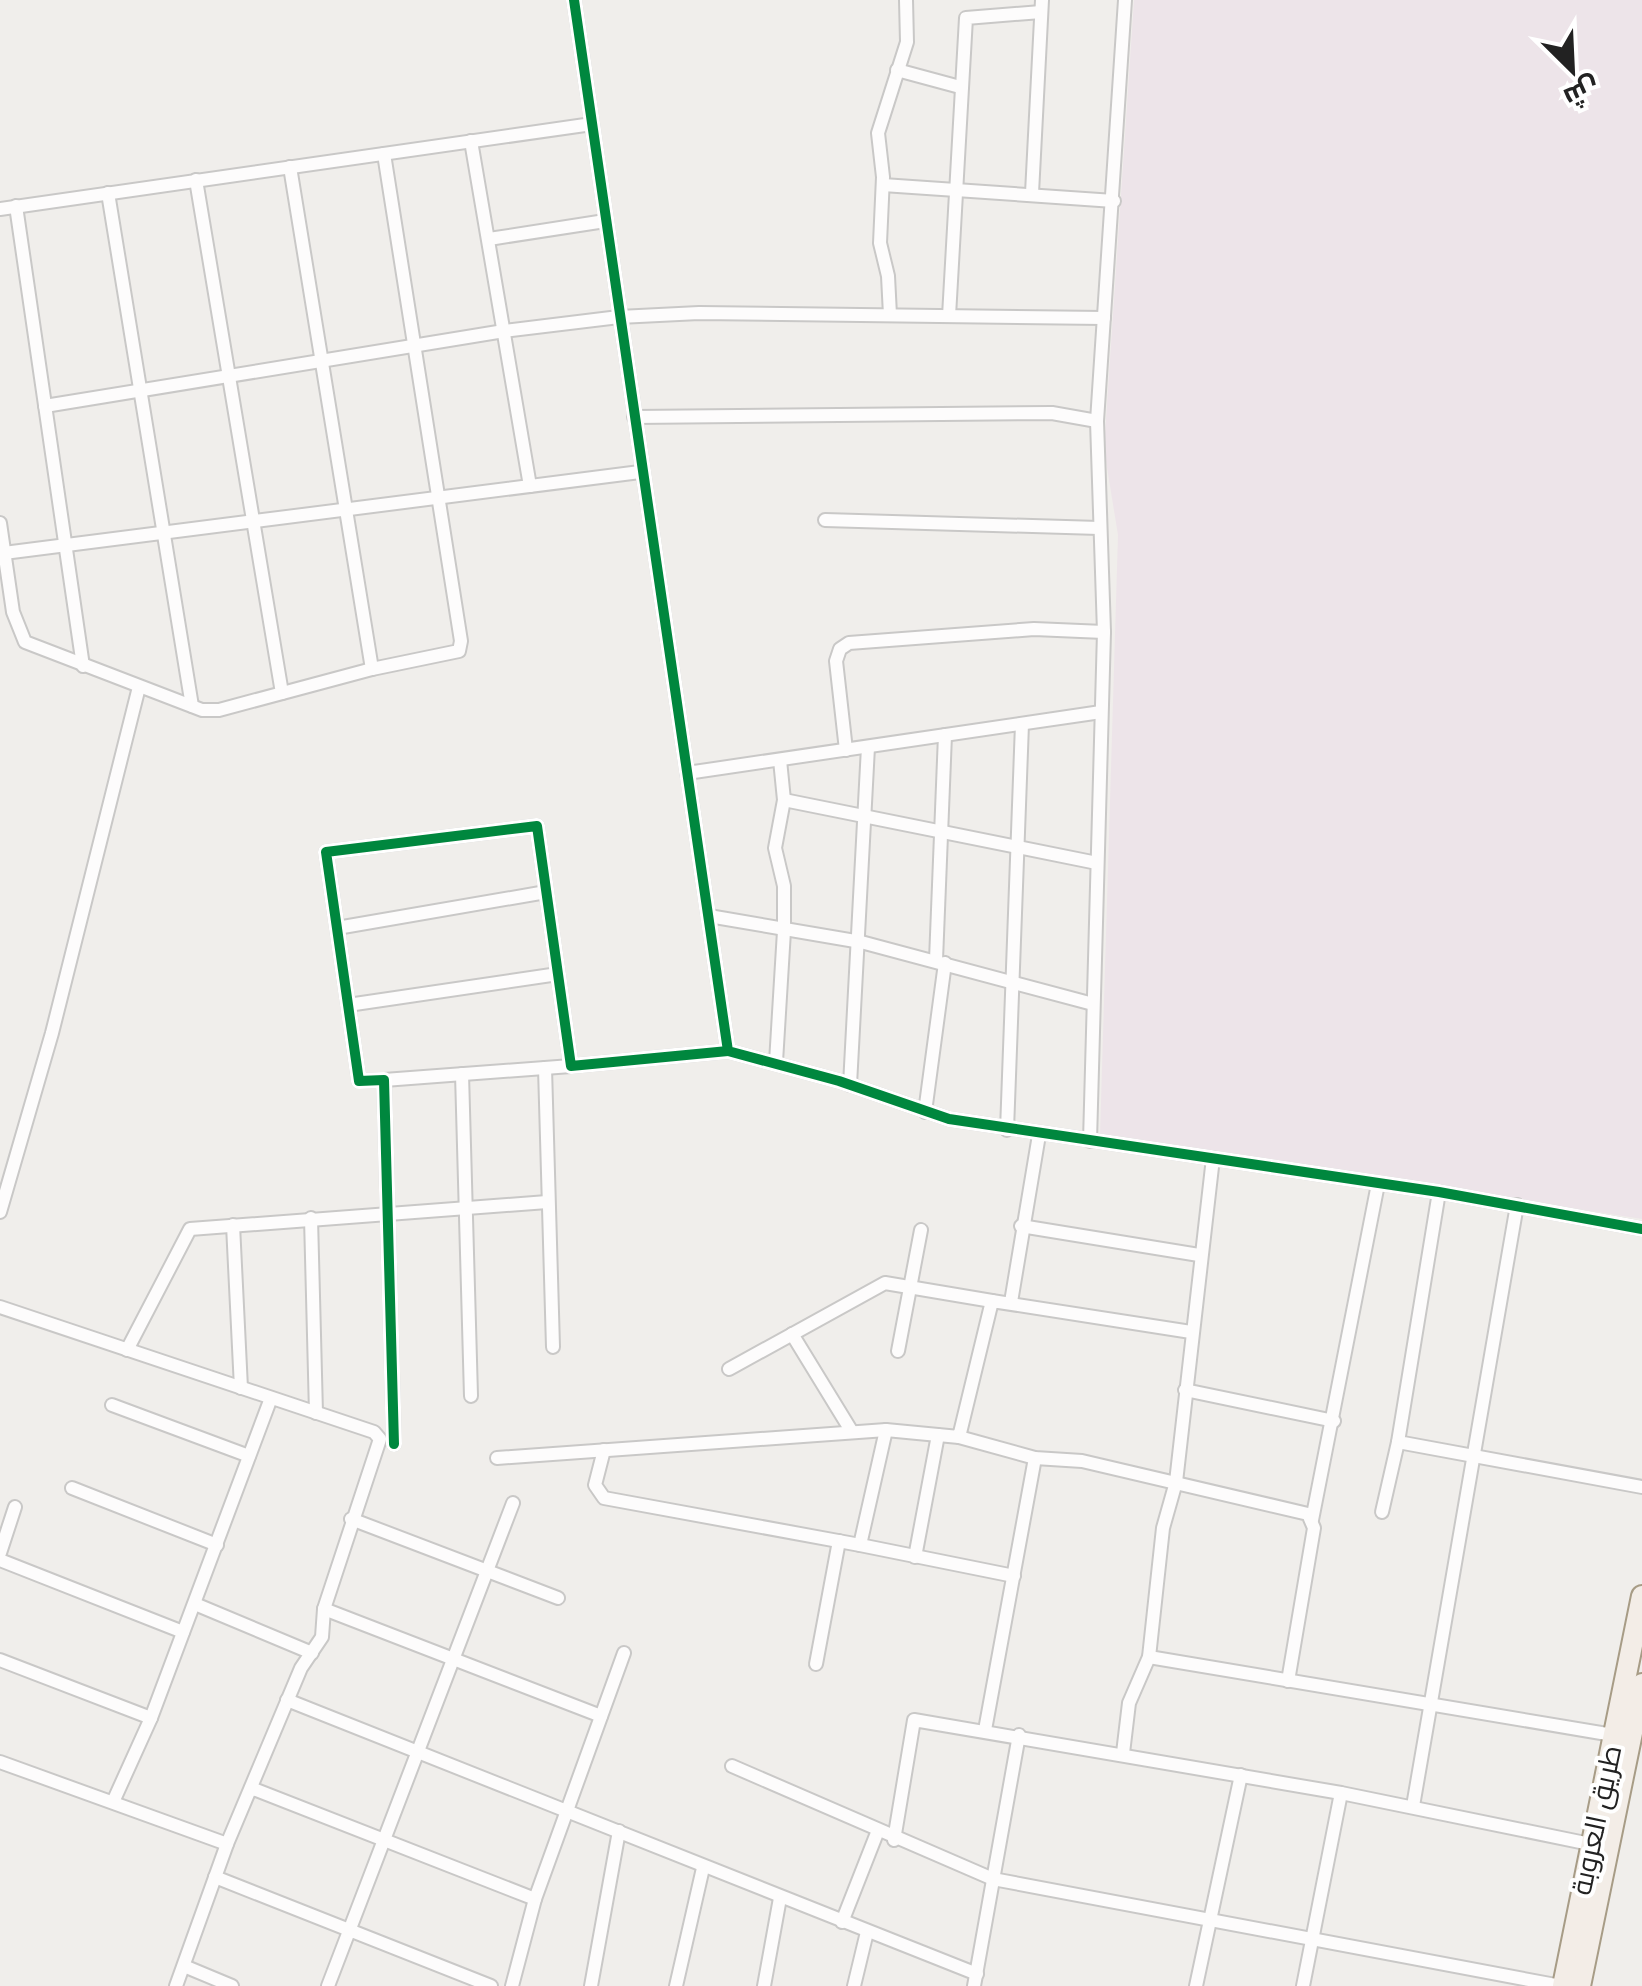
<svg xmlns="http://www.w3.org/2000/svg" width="1642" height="1986" viewBox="0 0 1642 1986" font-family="Inter,Cairo,sans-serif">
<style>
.industrial{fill:#ede4e9}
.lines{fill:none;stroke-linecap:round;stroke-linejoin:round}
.minor-casing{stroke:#c9c8c7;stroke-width:16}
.primary-casing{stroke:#a79c86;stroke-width:24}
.minor{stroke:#fdfcfc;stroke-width:12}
.primary{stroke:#f3ede7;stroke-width:20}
.cycleway-casing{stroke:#fff;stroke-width:16}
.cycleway{stroke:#00873e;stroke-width:10}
.labels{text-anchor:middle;stroke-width:8;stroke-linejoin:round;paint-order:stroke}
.street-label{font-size:28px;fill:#222;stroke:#fff}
</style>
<rect width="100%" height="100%" fill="#f0eeeb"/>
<path class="industrial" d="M1134,0H1642V1219L1100,1135L1118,535L1104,449Z"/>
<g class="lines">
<defs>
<g id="minor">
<path d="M574,0L728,1051L839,1081L949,1119L1439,1192L1642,1229"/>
<path d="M897,70L960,87"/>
<path d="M471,141L530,486"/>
<path d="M290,167L372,669"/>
<path d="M196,180L282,693"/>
<path d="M883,185L1114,201"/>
<path d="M108,193L192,706"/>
<path d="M1032,193L1042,0"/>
<path d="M16,206L83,666"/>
<path d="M0,209L592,124"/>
<path d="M489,239L605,221"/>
<path d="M890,315L888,276L880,243L883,177L878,133L907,42L906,0"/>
<path d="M949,316L966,18L1041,12"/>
<path d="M45,406L504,331L619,317L699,313L1104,318"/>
<path d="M634,417L1052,413L1097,421"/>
<path d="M825,520L1099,528"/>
<path d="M0,523L13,612L25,642L202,710H219L372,669L459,651L461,641L384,154"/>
<path d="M4,553L640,472"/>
<path d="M846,750L836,661L840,649L849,643L1034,629L1104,632"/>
<path d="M687,773L1101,712"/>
<path d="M784,800L1097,863"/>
<path d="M709,916L861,942L1093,1004"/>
<path d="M337,928L546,892"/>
<path d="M936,960L945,735"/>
<path d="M348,1005L558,974"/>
<path d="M776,1062L784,931V886L775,848L784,800L780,760"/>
<path d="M545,1068L553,1347"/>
<path d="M462,1074L471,1396"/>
<path d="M384,1080L571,1066"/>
<path d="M850,1085L868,747"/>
<path d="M925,1112L945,963"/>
<path d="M1007,1130L1022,724"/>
<path d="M1090,1141L1104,632L1097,421L1125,0"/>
<path d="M1439,1192L1398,1442L1642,1487"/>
<path d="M0,1212L52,1033L139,687"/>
<path d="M311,1218L316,1413"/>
<path d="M233,1225L241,1388"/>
<path d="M1021,1226L1199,1255"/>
<path d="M1011,1302L1039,1135"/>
<path d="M0,1307L374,1432L380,1439L324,1609L322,1637L301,1668L227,1844L176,1986"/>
<path d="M792,1334L852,1432"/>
<path d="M127,1350L190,1229L547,1202"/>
<path d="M898,1351L921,1230"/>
<path d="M729,1369L885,1283L992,1301"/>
<path d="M1185,1390L1334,1421"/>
<path d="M112,1405L249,1456"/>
<path d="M886,1430L860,1545L1014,1576"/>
<path d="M959,1437L1035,1458L1082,1461L1308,1514L1314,1528L1288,1681"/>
<path d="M394,1444L384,1080L359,1081L326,852L537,826L571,1066L728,1051"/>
<path d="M604,1450L595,1485L604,1498L860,1545"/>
<path d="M497,1458L886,1430L959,1437L992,1301L1191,1332"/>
<path d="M72,1488L217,1545"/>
<path d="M1382,1512L1398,1442"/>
<path d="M351,1519L558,1598"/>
<path d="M1312,1520L1378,1184"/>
<path d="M0,1553L15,1507"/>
<path d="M915,1557L938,1435"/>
<path d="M0,1560L183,1632"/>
<path d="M195,1604L312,1653"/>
<path d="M324,1609L601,1716"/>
<path d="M1149,1657L1613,1735"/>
<path d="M0,1660L151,1718"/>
<path d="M816,1664L839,1541"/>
<path d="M287,1700L977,1974"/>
<path d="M985,1730L1035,1458"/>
<path d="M1123,1753L1129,1703L1149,1657L1163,1528L1176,1482L1213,1158"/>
<path d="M0,1762L227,1844"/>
<path d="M732,1766L993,1879L1561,1986"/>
<path d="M251,1788L535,1899"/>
<path d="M113,1802L151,1718L271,1398"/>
<path d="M1413,1806L1517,1205"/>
<path d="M894,1840L914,1720L1341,1793L1590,1844"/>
<path d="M215,1877L491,1986"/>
<path d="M842,1922L877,1833"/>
<path d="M184,1966L232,1986"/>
<path d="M328,1986L513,1503"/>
<path d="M512,1986L535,1899L624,1653"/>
<path d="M591,1986L619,1831"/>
<path d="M676,1986L703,1868"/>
<path d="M764,1986L780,1898"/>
<path d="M854,1986L867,1932"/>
<path d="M974,1986L1019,1735"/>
<path d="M1196,1986L1241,1775"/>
<path d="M1303,1986L1341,1793"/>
</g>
<g id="primary">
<path d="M1563,1986L1642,1596"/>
<path d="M1580,1986L1642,1684"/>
</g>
</defs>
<use href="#minor" class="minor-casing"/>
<use href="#primary" class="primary-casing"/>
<use href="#minor" class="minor"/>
<use href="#primary" class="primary"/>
<defs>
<g id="cycleway">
<path d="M574,0L728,1051L839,1081L949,1119L1439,1192L1642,1229"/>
<path d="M394,1444L384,1080L359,1081L326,852L537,826L571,1066L728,1051"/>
</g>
</defs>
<use href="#cycleway" class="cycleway-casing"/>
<use href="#cycleway" class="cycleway"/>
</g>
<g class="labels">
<g class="street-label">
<text transform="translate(1596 1820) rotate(-78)" y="10">طريق العروبة</text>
</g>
</g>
<g transform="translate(1572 70) rotate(156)" stroke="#ffffff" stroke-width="8" paint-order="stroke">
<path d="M0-8L18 38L0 25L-18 38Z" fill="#222222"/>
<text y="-15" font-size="28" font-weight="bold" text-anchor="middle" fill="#222222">ش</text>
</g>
</svg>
